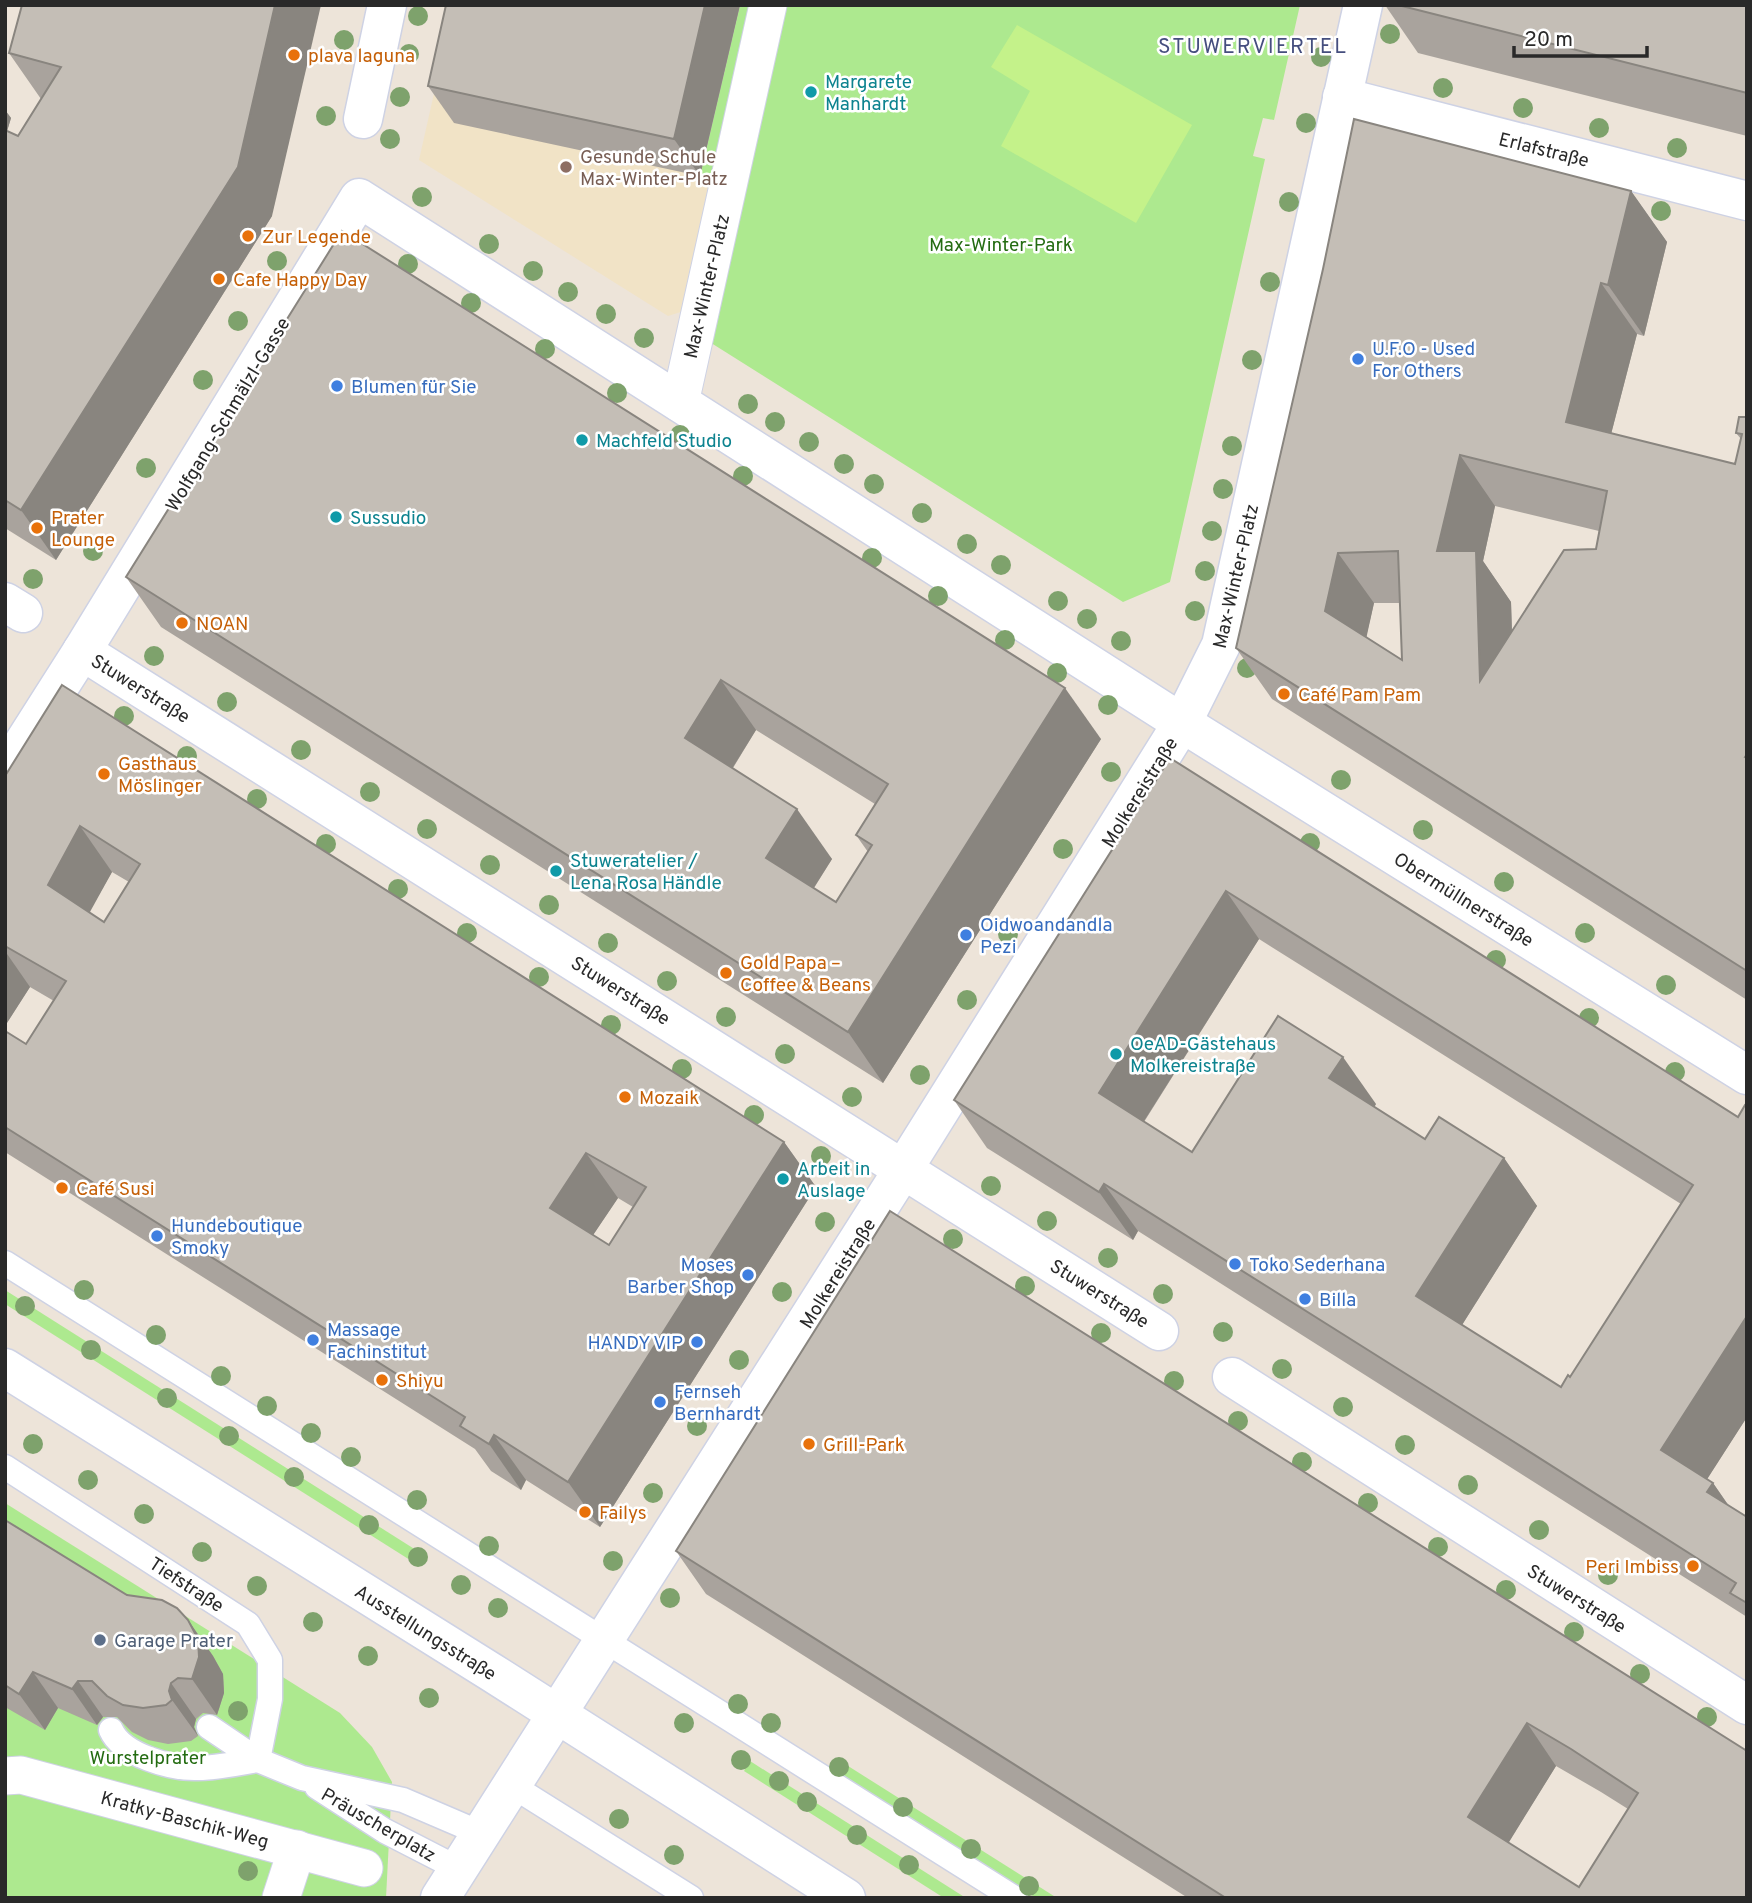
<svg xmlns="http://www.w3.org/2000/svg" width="1752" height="1903" viewBox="0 0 1752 1903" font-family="Overpass,sans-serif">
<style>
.education{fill:#f1e3c6}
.green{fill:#ade98f}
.pitch{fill:#c4f28a}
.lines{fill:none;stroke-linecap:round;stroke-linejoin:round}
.service-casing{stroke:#ced2e4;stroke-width:27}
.pedestrian-casing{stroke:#ced2e4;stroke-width:39}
.minor-casing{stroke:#ced2e4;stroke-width:41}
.secondary-casing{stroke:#ced2e4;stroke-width:41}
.service{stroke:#fff;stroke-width:24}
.pedestrian{stroke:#fff;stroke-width:37}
.minor{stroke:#fff;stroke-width:38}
.secondary{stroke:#fff;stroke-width:38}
.tree{fill:#7ea26c}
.wall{fill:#a9a39d;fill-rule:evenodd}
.shaded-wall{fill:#89857f}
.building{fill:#c4beb6;stroke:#89857f;stroke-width:2;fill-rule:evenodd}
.food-dot{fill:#e8710a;stroke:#fff;stroke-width:2.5}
.culture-dot{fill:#0f9aa8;stroke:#fff;stroke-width:2.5}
.education-dot{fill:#8d6e63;stroke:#fff;stroke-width:2.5}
.shop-dot{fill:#3f7fe0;stroke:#fff;stroke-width:2.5}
.service-dot{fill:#5c6f8a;stroke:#fff;stroke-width:2.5}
.labels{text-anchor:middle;stroke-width:5;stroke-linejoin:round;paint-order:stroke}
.food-label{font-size:19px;fill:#c56008;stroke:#fff;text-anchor:start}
.culture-label{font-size:19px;fill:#0d838f;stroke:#fff;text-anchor:start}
.street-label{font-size:19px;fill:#292929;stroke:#fff}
.education-label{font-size:19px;fill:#785e54;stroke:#fff;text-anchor:start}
.park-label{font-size:19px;fill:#246c12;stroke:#fff}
.shop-label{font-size:19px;fill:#366cbe;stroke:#fff;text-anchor:start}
.service-label{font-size:19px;fill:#4e5e75;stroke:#fff;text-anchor:start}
.neighbourhood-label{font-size:21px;letter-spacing:2px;fill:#454e7e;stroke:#fff}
</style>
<rect width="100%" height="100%" fill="#ede4d9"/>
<path class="education" d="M454,5L700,176L717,181L687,310L668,316L419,160Z"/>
<g class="green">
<path d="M740,5H1300L1274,120L1263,118L1253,156L1265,159L1170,582L1123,602L708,341L716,181L700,176Z"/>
<path d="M5,1290L416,1550L410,1560L5,1304Z"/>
<path d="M5,1503L340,1713L372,1747L392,1782L386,1898H5Z"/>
<path d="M837,1759L1057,1898H1036L831,1768Z"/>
<path d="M750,1761L966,1898H944L744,1771Z"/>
</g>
<path class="pitch" d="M1017,25L1192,125L1136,223L1001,146L1030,91L991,67Z"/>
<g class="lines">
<defs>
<g id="service">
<path d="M5,1263L1014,1898"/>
<path d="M5,1467L248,1624L270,1660V1699L258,1760"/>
<path d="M209,1727L258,1760L302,1778L403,1800L480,1833"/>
<path d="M111,1730C122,1755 171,1769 198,1768C217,1768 238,1763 258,1760"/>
<path d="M511,1785L691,1898"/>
<path d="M317,1787L385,1831L457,1868"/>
</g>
<g id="pedestrian">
<path d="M680,403L768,5"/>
<path d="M5,1776L21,1775L364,1868"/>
<path d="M281,1898L297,1849"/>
</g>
<g id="minor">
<path d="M1342,97L1747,201"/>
<path d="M363,119L387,5"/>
<path d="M5,602L23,613"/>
<path d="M82,651L1159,1331"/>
<path d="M5,772L82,651L359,198L1182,723L1747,1075"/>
<path d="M1232,1377L1747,1705"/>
<path d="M440,1898L904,1168L1182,723L1221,645L1363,5"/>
</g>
<path id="secondary" d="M5,1368L491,1672L846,1898"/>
</defs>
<use href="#service" class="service-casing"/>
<use href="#pedestrian" class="pedestrian-casing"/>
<use href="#minor" class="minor-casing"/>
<use href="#secondary" class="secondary-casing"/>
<use href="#service" class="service"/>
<use href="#pedestrian" class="pedestrian"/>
<use href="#minor" class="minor"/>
<use href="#secondary" class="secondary"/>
</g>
<g class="tree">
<circle cx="418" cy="16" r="10"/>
<circle cx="1390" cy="34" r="10"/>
<circle cx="344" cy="40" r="10"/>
<circle cx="409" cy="54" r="10"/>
<circle cx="1321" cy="57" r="10"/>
<circle cx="1443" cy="88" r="10"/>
<circle cx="400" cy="97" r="10"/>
<circle cx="1523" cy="108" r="10"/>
<circle cx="326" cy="116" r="10"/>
<circle cx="1306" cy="123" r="10"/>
<circle cx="1599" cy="128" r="10"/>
<circle cx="390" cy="139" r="10"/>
<circle cx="1677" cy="148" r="10"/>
<circle cx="422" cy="197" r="10"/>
<circle cx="1289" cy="202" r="10"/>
<circle cx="1661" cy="211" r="10"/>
<circle cx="489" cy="244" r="10"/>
<circle cx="277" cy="261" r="10"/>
<circle cx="408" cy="264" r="10"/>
<circle cx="533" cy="271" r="10"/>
<circle cx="1270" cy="282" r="10"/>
<circle cx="568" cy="292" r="10"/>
<circle cx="471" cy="303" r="10"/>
<circle cx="606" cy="314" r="10"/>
<circle cx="238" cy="321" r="10"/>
<circle cx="644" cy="338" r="10"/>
<circle cx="545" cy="349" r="10"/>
<circle cx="1252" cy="360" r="10"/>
<circle cx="203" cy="380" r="10"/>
<circle cx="617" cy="393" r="10"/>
<circle cx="748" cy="404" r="10"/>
<circle cx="775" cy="422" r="10"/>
<circle cx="680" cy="435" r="10"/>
<circle cx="809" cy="442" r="10"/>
<circle cx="1232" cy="446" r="10"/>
<circle cx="844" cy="464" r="10"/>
<circle cx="146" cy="468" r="10"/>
<circle cx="743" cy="476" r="10"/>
<circle cx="874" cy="484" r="10"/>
<circle cx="1223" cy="489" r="10"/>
<circle cx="922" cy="513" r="10"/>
<circle cx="1212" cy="531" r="10"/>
<circle cx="967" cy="544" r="10"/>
<circle cx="93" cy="551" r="10"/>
<circle cx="872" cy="558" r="10"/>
<circle cx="1001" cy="565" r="10"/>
<circle cx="1205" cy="571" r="10"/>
<circle cx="33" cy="579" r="10"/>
<circle cx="938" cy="596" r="10"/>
<circle cx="1058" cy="601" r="10"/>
<circle cx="1195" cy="611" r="10"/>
<circle cx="1087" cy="619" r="10"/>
<circle cx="1005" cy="640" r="10"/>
<circle cx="1121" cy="641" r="10"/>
<circle cx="154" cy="656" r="10"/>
<circle cx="1247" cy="668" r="10"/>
<circle cx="1057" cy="673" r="10"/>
<circle cx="227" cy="702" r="10"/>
<circle cx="1108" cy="705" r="10"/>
<circle cx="124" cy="716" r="10"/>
<circle cx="301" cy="750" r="10"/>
<circle cx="187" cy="756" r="10"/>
<circle cx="1111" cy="772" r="10"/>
<circle cx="1341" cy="780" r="10"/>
<circle cx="370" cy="792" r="10"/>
<circle cx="257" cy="799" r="10"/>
<circle cx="427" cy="829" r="10"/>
<circle cx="1423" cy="830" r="10"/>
<circle cx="1310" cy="843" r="10"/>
<circle cx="326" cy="844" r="10"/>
<circle cx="1063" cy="849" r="10"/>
<circle cx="490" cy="865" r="10"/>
<circle cx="1504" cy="882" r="10"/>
<circle cx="398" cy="889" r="10"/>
<circle cx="549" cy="905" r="10"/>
<circle cx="467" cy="933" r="10"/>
<circle cx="1585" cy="933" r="10"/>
<circle cx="1008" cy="934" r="10"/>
<circle cx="608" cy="943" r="10"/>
<circle cx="1496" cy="960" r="10"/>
<circle cx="539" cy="977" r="10"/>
<circle cx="667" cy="981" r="10"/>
<circle cx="1666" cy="985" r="10"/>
<circle cx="967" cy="1000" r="10"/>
<circle cx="726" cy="1017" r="10"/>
<circle cx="1589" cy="1018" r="10"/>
<circle cx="611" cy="1025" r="10"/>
<circle cx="785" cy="1054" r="10"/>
<circle cx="682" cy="1069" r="10"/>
<circle cx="1675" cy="1072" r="10"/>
<circle cx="920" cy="1075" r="10"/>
<circle cx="852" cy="1097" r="10"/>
<circle cx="754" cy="1115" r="10"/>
<circle cx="821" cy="1156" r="10"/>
<circle cx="991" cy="1186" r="10"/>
<circle cx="1047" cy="1221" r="10"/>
<circle cx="825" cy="1222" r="10"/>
<circle cx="953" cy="1239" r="10"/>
<circle cx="1108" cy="1258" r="10"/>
<circle cx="1025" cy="1286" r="10"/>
<circle cx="84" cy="1290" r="10"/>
<circle cx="782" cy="1292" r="10"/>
<circle cx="1163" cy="1294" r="10"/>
<circle cx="25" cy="1306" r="10"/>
<circle cx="1223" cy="1332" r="10"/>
<circle cx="1101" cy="1333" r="10"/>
<circle cx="156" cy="1335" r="10"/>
<circle cx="91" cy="1350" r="10"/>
<circle cx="739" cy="1360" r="10"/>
<circle cx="1282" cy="1369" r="10"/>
<circle cx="221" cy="1376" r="10"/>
<circle cx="1174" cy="1381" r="10"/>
<circle cx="167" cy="1398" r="10"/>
<circle cx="267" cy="1406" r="10"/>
<circle cx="1343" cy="1407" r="10"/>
<circle cx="1238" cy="1421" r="10"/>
<circle cx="697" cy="1426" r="10"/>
<circle cx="311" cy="1433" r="10"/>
<circle cx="229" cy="1436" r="10"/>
<circle cx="33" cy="1444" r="10"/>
<circle cx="1405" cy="1445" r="10"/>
<circle cx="351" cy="1457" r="10"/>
<circle cx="1302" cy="1462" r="10"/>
<circle cx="294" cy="1477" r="10"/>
<circle cx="88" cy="1480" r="10"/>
<circle cx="1468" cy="1485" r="10"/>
<circle cx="653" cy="1493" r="10"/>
<circle cx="417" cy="1500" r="10"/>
<circle cx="1368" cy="1503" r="10"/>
<circle cx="144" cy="1514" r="10"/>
<circle cx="369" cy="1525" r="10"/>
<circle cx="1539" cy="1530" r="10"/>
<circle cx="489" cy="1546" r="10"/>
<circle cx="1438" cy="1547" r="10"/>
<circle cx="202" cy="1552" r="10"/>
<circle cx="418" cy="1557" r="10"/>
<circle cx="613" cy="1561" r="10"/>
<circle cx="1608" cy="1575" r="10"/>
<circle cx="461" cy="1585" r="10"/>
<circle cx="257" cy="1586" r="10"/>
<circle cx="1506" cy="1590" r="10"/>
<circle cx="670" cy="1598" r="10"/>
<circle cx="498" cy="1608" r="10"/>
<circle cx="313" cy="1622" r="10"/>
<circle cx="1574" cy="1632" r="10"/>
<circle cx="368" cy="1656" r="10"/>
<circle cx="1640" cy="1674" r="10"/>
<circle cx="429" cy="1698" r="10"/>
<circle cx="738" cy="1704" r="10"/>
<circle cx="238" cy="1711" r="10"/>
<circle cx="1707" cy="1717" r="10"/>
<circle cx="684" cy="1723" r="10"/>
<circle cx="771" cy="1723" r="10"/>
<circle cx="741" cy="1760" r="10"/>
<circle cx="839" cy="1767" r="10"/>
<circle cx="779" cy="1781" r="10"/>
<circle cx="807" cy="1802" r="10"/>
<circle cx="903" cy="1807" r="10"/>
<circle cx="619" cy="1819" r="10"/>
<circle cx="857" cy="1835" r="10"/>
<circle cx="971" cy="1849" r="10"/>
<circle cx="674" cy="1855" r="10"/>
<circle cx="909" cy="1865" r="10"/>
<circle cx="248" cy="1871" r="10"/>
<circle cx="1029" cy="1886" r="10"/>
</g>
<g class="wall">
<path d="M22,5L272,216L56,560L5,528V110L11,118L7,131L18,136L41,99L9,53Z"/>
<path d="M740,5L700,176L454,123L428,86Z"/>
<path d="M1385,5H1747V136L1418,53Z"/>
<path d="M1631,191L1667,242L1644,336L1637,334L1611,434L1735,464L1741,439L1736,433L1747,417V1000L1272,699L1236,648ZM1495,506L1599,531L1596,549L1512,630L1511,602L1483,561ZM1374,603H1400L1402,660L1366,637Z"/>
<path d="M126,577L1101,739L883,1083L161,627ZM756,730L875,804L856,835L868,852L836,902L814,888L832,859L733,768Z"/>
<path d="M1170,758L1738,1117L1747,1417L1707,1479L1713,1483L1729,1506L1747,1517V1617L1138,1231L1133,1240L987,1148L954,1100ZM1259,939L1681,1204L1570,1377L1561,1387L1462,1325L1537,1206L1504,1158L1425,1139L1374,1107L1376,1104L1192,1152L1144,1122Z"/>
<path d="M5,776L784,1142L816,1187L600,1527L526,1480L521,1490L491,1471L475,1449L5,1152V1031L26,1044L54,1001L30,987L5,1026ZM112,872L129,882L104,922L89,912ZM618,1198L633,1207L609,1245L593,1235Z"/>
<path d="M5,1520L127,1595L188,1620L213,1656L223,1674L224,1693L217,1715L203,1713L196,1719L194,1727L198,1736L191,1741L168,1744L148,1740L132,1732L117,1717H103L97,1725L58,1708L45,1730L5,1707Z"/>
<path d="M676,1551L1747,1751V1898H1188L706,1594ZM1556,1766L1601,1792L1628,1809L1579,1887L1508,1843Z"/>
</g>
<g class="shaded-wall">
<path d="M275,5H321L272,216L56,560L21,510Z"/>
<path d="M705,5H740L700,176L674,139Z"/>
<path d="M5,110L11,118L5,138Z"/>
<path d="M1631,191L1667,242L1644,336L1608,285Z"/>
<path d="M1601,283L1637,334L1601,473L1566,422Z"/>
<path d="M1460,455L1495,506L1483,561L1511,602L1515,732L1480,681L1437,551Z"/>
<path d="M1338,553L1374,603L1361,662L1325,611Z"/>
<path d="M721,680L756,730L720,788L685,738Z"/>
<path d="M1065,688L1101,739L883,1083L848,1032Z"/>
<path d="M797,809L832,859L801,908L766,858Z"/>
<path d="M80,826L112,872L80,930L48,885Z"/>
<path d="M1226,891L1259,939L1132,1140L1099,1093Z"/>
<path d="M5,951L30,987L5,1026Z"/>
<path d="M1343,1057L1376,1104L1363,1126L1329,1078Z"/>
<path d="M784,1142L816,1187L600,1527L568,1482Z"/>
<path d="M586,1153L618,1198L581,1253L550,1208Z"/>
<path d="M1504,1158L1537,1206L1450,1344L1416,1296Z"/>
<path d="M1104,1184L1138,1231L1133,1240L1099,1192Z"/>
<path d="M1747,1316V1417L1695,1498L1661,1450Z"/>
<path d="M494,1435L526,1480L521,1490L489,1444Z"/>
<path d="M1713,1483L1746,1531L1707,1492Z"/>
<path d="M188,1620L213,1656L223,1674L224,1693L217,1715L192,1679Z"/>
<path d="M33,1672L58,1708L45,1730L19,1694Z"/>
<path d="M78,1681L103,1717L97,1725L72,1689Z"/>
<path d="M171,1683L196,1719L194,1727L198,1736L172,1700L169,1691Z"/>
<path d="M1527,1723L1556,1766L1498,1860L1468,1817Z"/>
</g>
<g class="building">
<path d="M22,5H275L238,167L21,510L5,500V130L18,136L61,67L9,53Z"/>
<path d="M446,5H705L674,139L428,86Z"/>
<path d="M1398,5H1747V93Z"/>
<path d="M1354,119L1631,191L1608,285L1601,283L1566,422L1735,464L1742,434L1736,433L1739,417H1747V754L1745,757L1747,758V971L1236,648L1323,269ZM1460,455L1607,491L1596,549L1564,550L1480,681L1476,551H1437ZM1398,551L1402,660L1325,611L1338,553Z"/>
<path d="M342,231L1065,688L848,1032L126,577ZM721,680L888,784L856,835L872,845L836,902L766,858L797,809L685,738Z"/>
<path d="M62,685L784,1142L568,1482L494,1435L489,1444L460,1426L465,1417L5,1127V1031L26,1044L66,981L5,946V776ZM80,826L140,864L104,922L48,885ZM586,1153L646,1187L609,1245L550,1208Z"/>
<path d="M1170,758L1738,1117L1745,1105L1747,1106V1316L1661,1450L1713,1483L1707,1492L1747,1517V1603L1730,1593L1736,1583L1511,1440L1104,1184L1099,1192L954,1100ZM1226,891L1693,1185L1570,1377L1568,1375L1561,1387L1416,1296L1504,1158L1439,1117L1425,1139L1329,1078L1343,1057L1278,1016L1192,1152L1099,1093Z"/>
<path d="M890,1211L1747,1751V1898H1226L676,1551ZM1527,1723L1571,1749L1638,1793L1579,1887L1468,1817Z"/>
<path d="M5,1520L127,1595L162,1600L177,1608L188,1620L198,1639L199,1657L192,1679L178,1678L171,1683L169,1691L172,1700L166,1705L143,1708L123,1705L107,1696L92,1681H78L72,1689L33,1672L19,1694L5,1685Z"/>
</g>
<g class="food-dot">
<circle cx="294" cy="55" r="7"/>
<circle cx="248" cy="236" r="7"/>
<circle cx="219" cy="279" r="7"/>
<circle cx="37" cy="528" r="7"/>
<circle cx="182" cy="623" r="7"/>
<circle cx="1284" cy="694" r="7"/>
<circle cx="104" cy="774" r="7"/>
<circle cx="726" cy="973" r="7"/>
<circle cx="625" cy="1097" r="7"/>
<circle cx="62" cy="1188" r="7"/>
<circle cx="382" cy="1380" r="7"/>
<circle cx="809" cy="1444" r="7"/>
<circle cx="585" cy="1512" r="7"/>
<circle cx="1693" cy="1566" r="7"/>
</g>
<g class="culture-dot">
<circle cx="811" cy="92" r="7"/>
<circle cx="582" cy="440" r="7"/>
<circle cx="336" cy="517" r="7"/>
<circle cx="556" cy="871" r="7"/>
<circle cx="1116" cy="1054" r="7"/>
<circle cx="783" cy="1179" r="7"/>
</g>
<circle class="education-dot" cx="566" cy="167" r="7"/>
<g class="shop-dot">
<circle cx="1358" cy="359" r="7"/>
<circle cx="337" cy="386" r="7"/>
<circle cx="966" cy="935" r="7"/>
<circle cx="157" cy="1236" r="7"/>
<circle cx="1235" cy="1264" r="7"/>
<circle cx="748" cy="1275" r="7"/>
<circle cx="1305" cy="1299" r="7"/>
<circle cx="313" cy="1340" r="7"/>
<circle cx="697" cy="1342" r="7"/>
<circle cx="660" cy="1402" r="7"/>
</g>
<circle class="service-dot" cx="100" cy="1640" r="7"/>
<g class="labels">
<g class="food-label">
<text x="308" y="62">plava laguna</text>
<text x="262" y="243">Zur Legende</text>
<text x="233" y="286">Cafe Happy Day</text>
<text x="51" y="524">Prater<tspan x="51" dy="22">Lounge</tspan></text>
<text x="196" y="630">NOAN</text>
<text x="1298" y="701">Café Pam Pam</text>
<text x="118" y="770">Gasthaus<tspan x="118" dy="22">Möslinger</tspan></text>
<text x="740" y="969">Gold Papa –<tspan x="740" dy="22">Coffee &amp; Beans</tspan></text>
<text x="639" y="1104">Mozaik</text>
<text x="76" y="1195">Café Susi</text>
<text x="396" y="1387">Shiyu</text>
<text x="823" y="1451">Grill-Park</text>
<text x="599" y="1519">Failys</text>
<text x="1679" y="1573" text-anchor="end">Peri Imbiss</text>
</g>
<g class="culture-label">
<text x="825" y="88">Margarete<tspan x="825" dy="22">Manhardt</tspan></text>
<text x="596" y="447">Machfeld Studio</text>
<text x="350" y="524">Sussudio</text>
<text x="570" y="867">Stuweratelier /<tspan x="570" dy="22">Lena Rosa Händle</tspan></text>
<text x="1130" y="1050">OeAD-Gästehaus<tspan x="1130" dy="22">Molkereistraße</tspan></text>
<text x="797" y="1175">Arbeit in<tspan x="797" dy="22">Auslage</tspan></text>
</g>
<g class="street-label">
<text transform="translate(1544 149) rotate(14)" y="7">Erlafstraße</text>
<text transform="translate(706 286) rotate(-77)" y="7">Max-Winter-Platz</text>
<text transform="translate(227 414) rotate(-59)" y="7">Wolfgang-Schmälzl-Gasse</text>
<text transform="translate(1235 576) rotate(-77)" y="7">Max-Winter-Platz</text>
<text transform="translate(141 688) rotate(32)" y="7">Stuwerstraße</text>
<text transform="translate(1139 792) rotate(-58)" y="7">Molkereistraße</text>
<text transform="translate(1464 899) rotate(32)" y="7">Obermüllnerstraße</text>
<text transform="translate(621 990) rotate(32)" y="7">Stuwerstraße</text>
<text transform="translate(837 1273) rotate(-58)" y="7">Molkereistraße</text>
<text transform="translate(1100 1293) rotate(32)" y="7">Stuwerstraße</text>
<text transform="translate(187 1584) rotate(33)" y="7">Tiefstraße</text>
<text transform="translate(1577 1598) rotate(32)" y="7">Stuwerstraße</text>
<text transform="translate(426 1632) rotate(32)" y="7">Ausstellungsstraße</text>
<text transform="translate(185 1819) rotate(15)" y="7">Kratky-Baschik-Weg</text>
<text transform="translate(379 1824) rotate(30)" y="7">Präuscherplatz</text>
</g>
<g class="education-label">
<text x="580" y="163">Gesunde Schule<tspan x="580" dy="22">Max-Winter-Platz</tspan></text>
</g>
<g class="park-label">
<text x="1001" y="251">Max-Winter-Park</text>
<text x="148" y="1764">Wurstelprater</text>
</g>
<g class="shop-label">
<text x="1372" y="355">U.F.O - Used<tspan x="1372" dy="22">For Others</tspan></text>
<text x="351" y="393">Blumen für Sie</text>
<text x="980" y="931">Oidwoandandla<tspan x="980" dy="22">Pezi</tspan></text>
<text x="171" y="1232">Hundeboutique<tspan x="171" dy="22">Smoky</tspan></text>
<text x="734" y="1271" text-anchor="end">Moses<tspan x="734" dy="22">Barber Shop</tspan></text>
<text x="1249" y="1271">Toko Sederhana</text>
<text x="1319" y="1306">Billa</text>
<text x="327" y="1336">Massage<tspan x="327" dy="22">Fachinstitut</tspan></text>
<text x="683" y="1349" text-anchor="end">HANDY VIP</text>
<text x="674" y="1398">Fernseh<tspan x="674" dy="22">Bernhardt</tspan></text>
</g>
<g class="service-label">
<text x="114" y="1647">Garage Prater</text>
</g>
<g class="neighbourhood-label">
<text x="1253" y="53">STUWERVIERTEL</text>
</g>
</g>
<rect width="1752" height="1903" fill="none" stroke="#292929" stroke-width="14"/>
<path d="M1514 46v10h133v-10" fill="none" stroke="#292929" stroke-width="3.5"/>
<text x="1524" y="46" font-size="21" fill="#292929" stroke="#ffffff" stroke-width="5" paint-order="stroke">20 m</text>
</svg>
